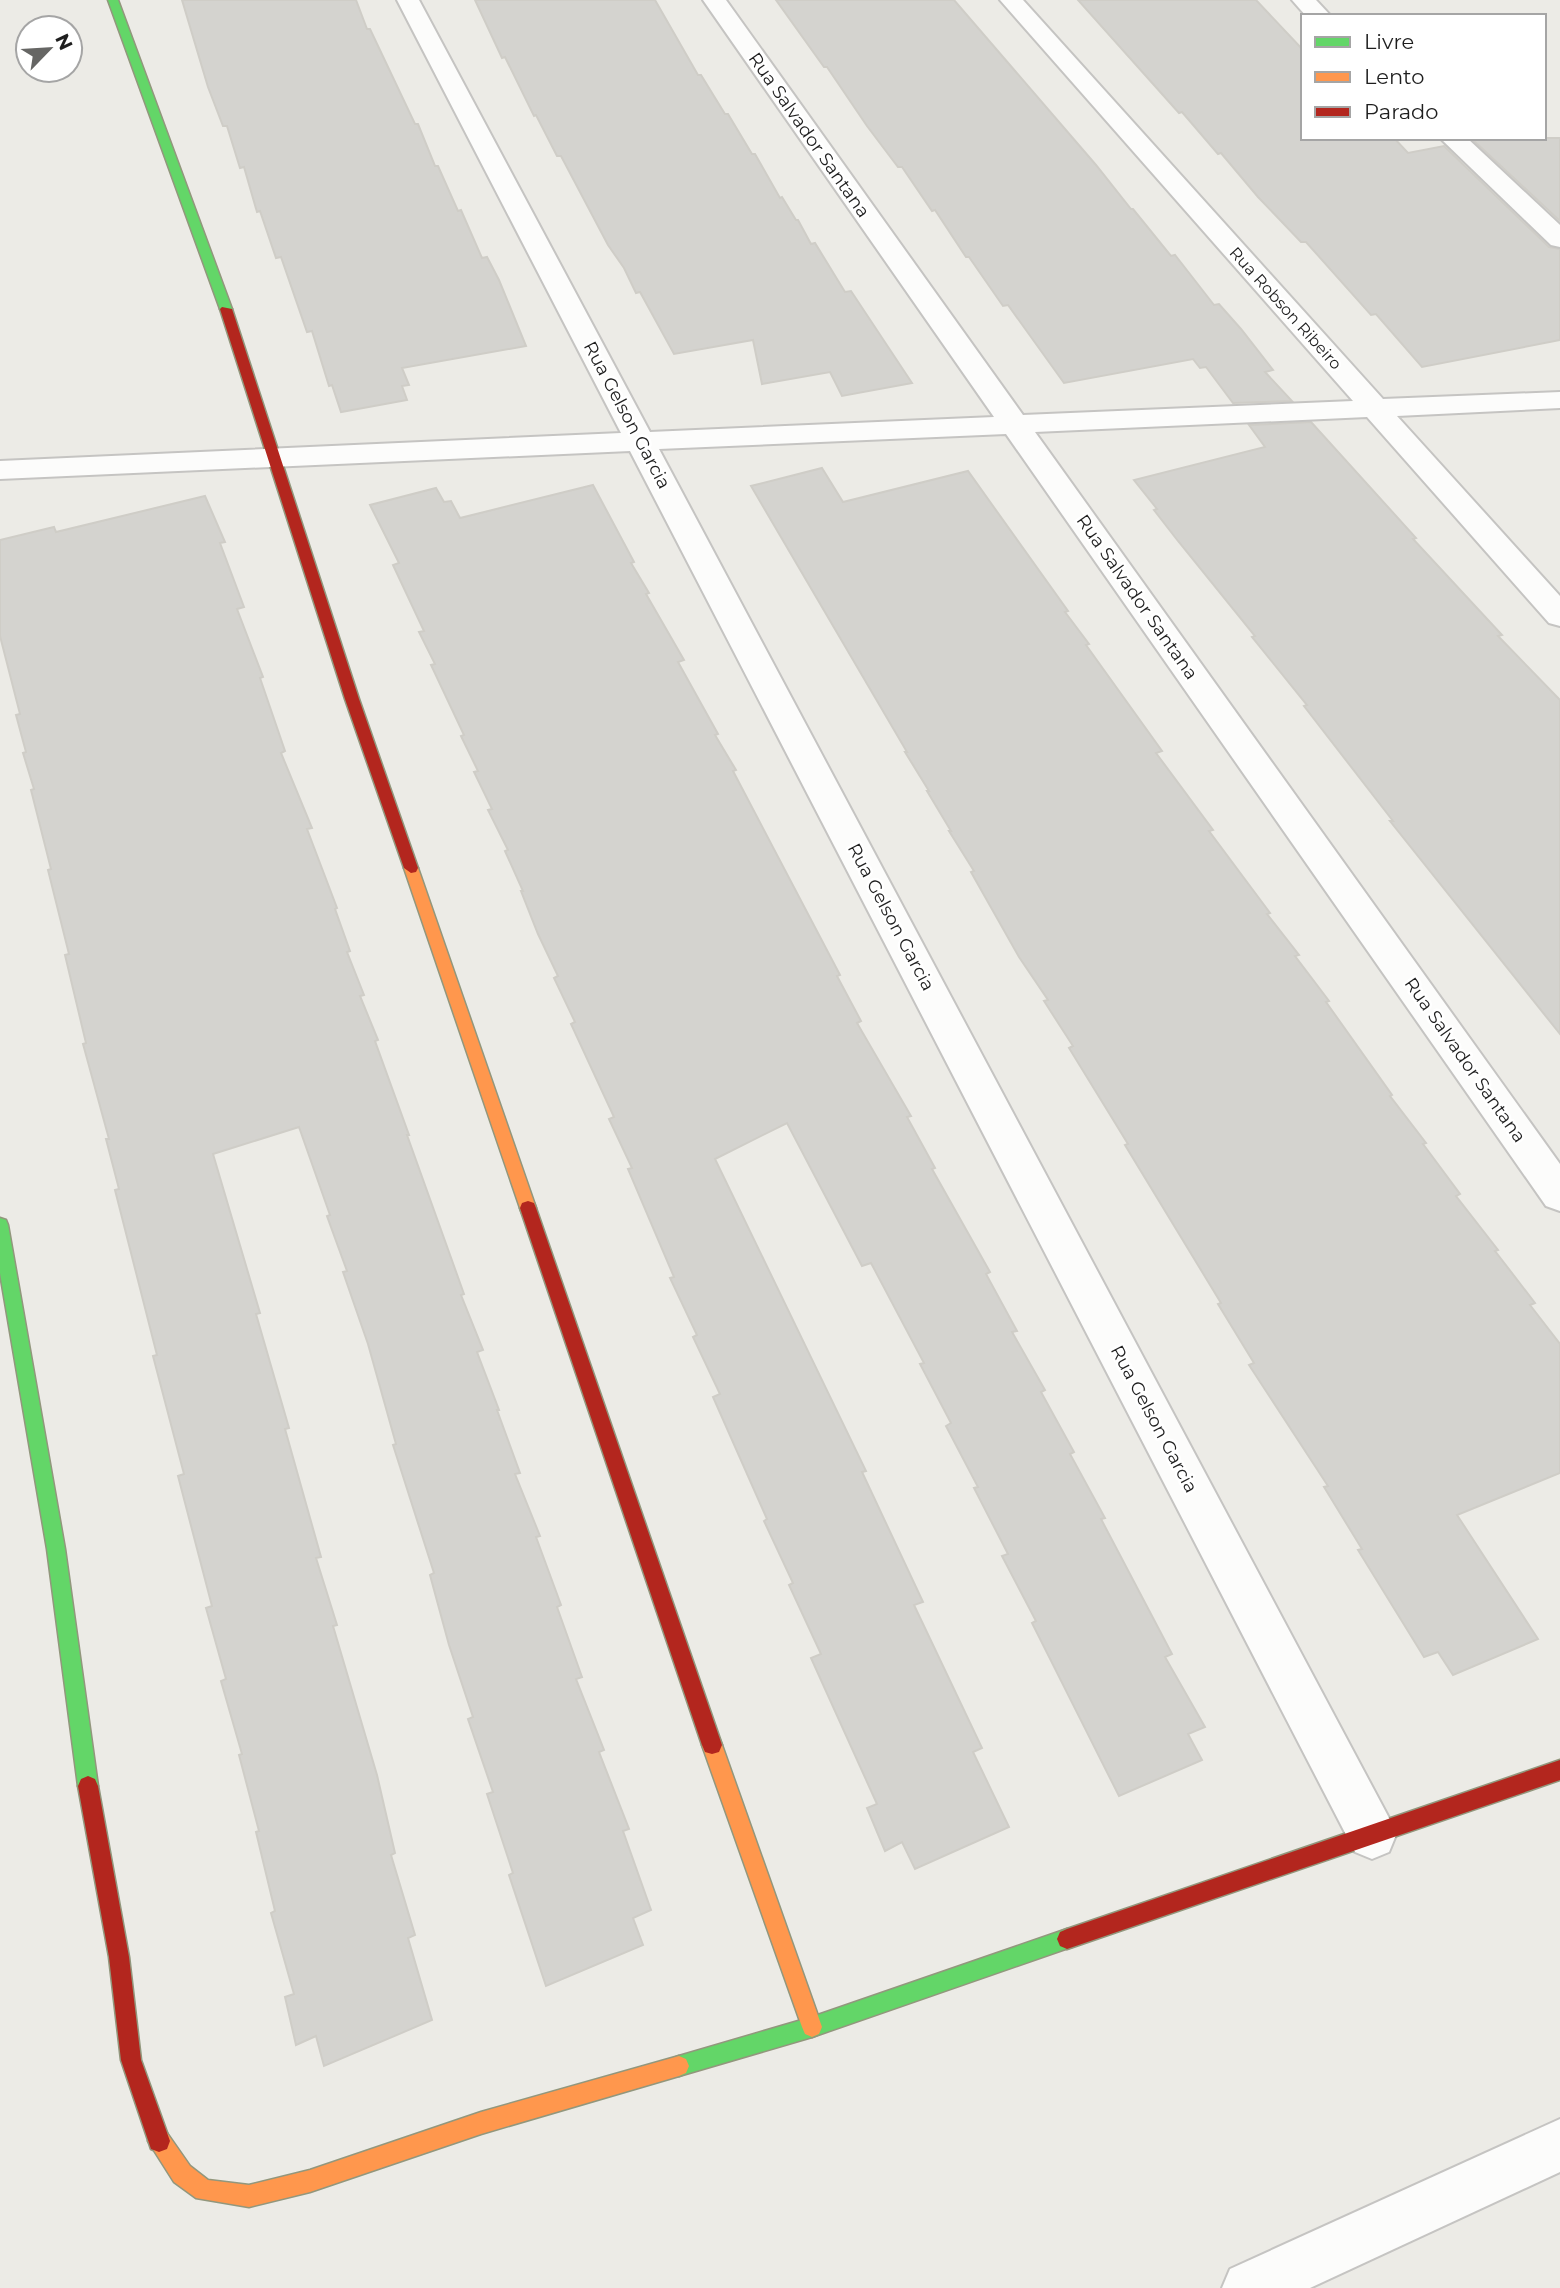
<svg xmlns="http://www.w3.org/2000/svg" width="1560" height="2288" viewBox="0 0 1560 2288" font-family="Montserrat,sans-serif">
<style>
.building{fill:#d4d3cf;stroke:#cfcdc7;stroke-width:2}
.lines{fill:none;stroke-linecap:round;stroke-linejoin:round}
.street-casing{stroke:#c5c4c2;stroke-width:4}
.fast-casing{stroke:#92977d;stroke-width:3}
.slow-casing{stroke:#92977d;stroke-width:3}
.jam-casing{stroke:#92977d;stroke-width:3}
.street{fill:#fcfcfb;fill-rule:evenodd}
.fast{fill:#63d668;fill-rule:evenodd}
.slow{fill:#ff974d;fill-rule:evenodd}
.jam{fill:#b3261e;fill-rule:evenodd}
.labels{text-anchor:middle;stroke-width:5;stroke-linejoin:round;paint-order:stroke}
.far-street-label{font-size:16px;fill:#1e1e1e;stroke:#fff}
.street-label{font-size:18px;fill:#1e1e1e;stroke:#fff}
</style>
<rect width="100%" height="100%" fill="#ecebe6"/>
<g class="building">
<path d="M182,0H356L367,29H370L415,124H418L435,166H438L458,211L461,210L482,258L487,257L499,280L526,346L402,368L409,385L402,386L407,400L341,412L332,385L329,386L312,331L307,332L281,257L276,258L260,211L257,212L244,167L240,168L227,126H223L208,87Z"/>
<path d="M475,0H655L698,75H701L725,114H728L752,154H755L780,198L782,197L796,220H798L811,244L815,243L845,292L851,291L912,383L842,396L830,372L762,384L753,340L674,354L640,292L636,293L624,268L608,245L561,156H557L536,115L534,116L505,57L502,58Z"/>
<path d="M776,0H954L1096,165L1131,209H1133L1171,256L1175,255L1214,305L1219,304L1241,329L1273,370L1265,372L1292,401L1233,403L1206,367L1200,368L1193,359L1064,383L1008,305L1003,306L969,257H966L935,210L932,211L902,167H898L867,126L827,67H824Z"/>
<path d="M1078,0H1256L1303,50V138H1394L1408,153L1444,146L1549,247L1560,249V340L1422,367L1376,314L1371,315L1306,242H1301L1258,197L1221,153L1218,154L1182,112L1179,113Z"/>
<path d="M1485,138H1560V221L1473,140Z"/>
<path d="M1311,422L1416,538L1413,539L1502,635L1498,636L1560,700V1034L1390,821H1393L1304,706L1307,705L1252,637L1255,636L1178,541L1154,510L1157,509L1134,480L1265,447L1249,425Z"/>
<path d="M822,468L843,502L968,471L1068,611L1065,612L1089,644L1086,645L1162,751L1156,753L1213,830L1209,831L1270,913L1267,914L1299,955L1295,956L1329,1001L1326,1002L1392,1095L1390,1096L1426,1143L1423,1144L1460,1194L1456,1196L1498,1250L1495,1251L1535,1303L1530,1305L1560,1344V1473L1457,1515L1538,1639L1453,1675L1438,1652L1424,1657L1358,1550L1362,1549L1324,1487L1328,1486L1249,1365L1254,1363L1218,1304L1221,1303L1125,1145L1128,1144L1069,1048L1073,1046L1044,1001L1048,1000L1019,957L971,872L974,871L949,831H951L927,791H929L905,752H907L751,486Z"/>
<path d="M593,485L634,562L631,563L649,593L646,594L684,660L678,662L718,734L715,735L736,770L733,771L840,975L837,976L861,1021L857,1023L911,1116L907,1117L935,1168L932,1169L990,1272L986,1274L1017,1331L1012,1332L1045,1390L1041,1392L1074,1452L1070,1454L1105,1518L1101,1519L1172,1654L1165,1657L1205,1727L1188,1734L1202,1760L1119,1796L1032,1623L1036,1621L1002,1556L1008,1554L974,1488L978,1487L946,1426L951,1423L920,1364L924,1363L871,1263L862,1266L787,1123L715,1159L866,1471L862,1472L923,1602L914,1605L982,1748L973,1752L1009,1827L915,1869L902,1842L885,1851L867,1808L877,1804L811,1658L821,1654L789,1585L793,1583L764,1521L767,1519L713,1397L720,1394L693,1337L697,1335L670,1278L674,1277L628,1169L632,1168L609,1119L614,1117L571,1024L575,1022L554,978L558,976L538,934L521,891H523L505,851L508,850L488,810L492,809L474,772L478,771L461,736L464,735L431,665L435,664L419,632L424,631L393,565L399,563L370,505L436,488L444,502L451,501L460,518Z"/>
<path d="M205,496L225,542L220,543L244,607L237,609L263,677L260,678L285,751L281,753L312,828L307,829L337,908L335,909L350,951L347,952L364,995L360,996L378,1040L375,1041L409,1135H407L464,1294L461,1295L483,1350L477,1352L499,1410H497L520,1473L515,1474L540,1536L536,1537L561,1605L557,1607L582,1677L576,1679L604,1750L599,1752L629,1829L623,1831L651,1910L633,1918L643,1945L546,1986L509,1875L513,1873L487,1794L493,1792L468,1719L473,1717L449,1645L430,1575L434,1573L393,1445L396,1444L368,1344L343,1272L347,1271L327,1216L330,1215L299,1127L213,1154L260,1313L256,1314L289,1428L285,1429L321,1557L316,1558L337,1625L333,1626L377,1775L395,1853L391,1855L415,1935L408,1938L432,2020L324,2066L316,2036L296,2045L285,1997L294,1994L271,1913L275,1911L256,1832L259,1831L239,1755L242,1754L221,1681L226,1679L206,1608L212,1606L178,1476L184,1474L153,1356L157,1355L115,1190L119,1189L106,1139H109L83,1044L86,1043L65,955L69,954L48,870L51,869L31,790L34,789L23,753L26,752L16,715L20,714L0,636V540L54,527L56,532Z"/>
</g>
<g class="lines">
<defs>
<g id="street">
<path d="M397,0H419L650,432L994,417L703,0H726L1023,415L1353,401L1000,0H1023L1383,399L1560,392V408L1397,416L1560,596V626L1549,623L1367,417L1035,432L1560,1164V1211L1546,1206L1006,434L659,449L1389,1818L1396,1835L1389,1852L1372,1859L1355,1852L630,451L0,479V461L621,433Z"/>
<path d="M1292,0H1316L1331,16H1306Z"/>
<path d="M1440,138H1467L1560,225V247L1551,245Z"/>
<path d="M1560,2119V2172L1310,2288H1222L1230,2269Z"/>
</g>
<g id="fast">
<path d="M108,0H118L232,309L230,311L220,309Z"/>
<path d="M0,1218L6,1220L8,1225L65,1549L98,1786L95,1793L88,1796L81,1793L78,1786L47,1549L0,1273Z"/>
<path d="M1067,1929L1074,1932L1077,1939L1074,1946L812,2037L679,2076L672,2073L669,2066L672,2059L679,2056L812,2017Z"/>
</g>
<g id="slow">
<path d="M411,863L418,868L536,1208L534,1213H522L520,1208L404,868Z"/>
<path d="M712,1736L719,1738L722,1745L822,2027L819,2034L812,2037L805,2034L802,2027L702,1745L705,1738Z"/>
<path d="M679,2056L686,2059L689,2066L686,2073L679,2076L481,2134L310,2192L249,2207L196,2198L174,2182L148,2141L151,2133L159,2130L167,2133L190,2166L208,2180L249,2185L310,2170L481,2112Z"/>
</g>
<g id="jam">
<path d="M222,307L232,309L359,699L418,868L416,872L411,873L404,868L345,699L220,309Z"/>
<path d="M528,1201L534,1203L536,1208L722,1745L719,1752L712,1754L705,1752L702,1745L520,1208L522,1203Z"/>
<path d="M1560,1760V1780L1067,1949L1060,1946L1057,1939L1060,1932L1067,1929Z"/>
<path d="M88,1776L95,1779L98,1786L129,1957L141,2060L170,2141L167,2149L159,2152L151,2149L121,2060L109,1957L78,1786L81,1779Z"/>
</g>
</defs>
<use href="#street" class="street-casing"/>
<use href="#fast" class="fast-casing"/>
<use href="#slow" class="slow-casing"/>
<use href="#jam" class="jam-casing"/>
<use href="#street" class="street"/>
<use href="#fast" class="fast"/>
<use href="#slow" class="slow"/>
<use href="#jam" class="jam"/>
</g>
<g class="labels">
<g class="far-street-label">
<text transform="translate(1286 308) rotate(48)" y="6">Rua Robson Ribeiro</text>
</g>
<g class="street-label">
<text transform="translate(809 135) rotate(55)" y="6">Rua Salvador Santana</text>
<text transform="translate(627 415) rotate(62)" y="6">Rua Gelson Garcia</text>
<text transform="translate(1137 597) rotate(55)" y="6">Rua Salvador Santana</text>
<text transform="translate(891 917) rotate(62)" y="6">Rua Gelson Garcia</text>
<text transform="translate(1465 1060) rotate(55)" y="6">Rua Salvador Santana</text>
<text transform="translate(1154 1419) rotate(62)" y="6">Rua Gelson Garcia</text>
</g>
</g>
<rect x="1301" y="14" width="245" height="126" fill="#ffffff" stroke="#a5a5a5" stroke-width="2"/>
<rect x="1315" y="37" width="35" height="10" fill="#63d668" stroke="#a5a5a5" stroke-width="2"/>
<text x="1364" y="49" font-size="21" fill="#1e1e1e">Livre</text>
<rect x="1315" y="72" width="35" height="10" fill="#ff974d" stroke="#a5a5a5" stroke-width="2"/>
<text x="1364" y="84" font-size="21" fill="#1e1e1e">Lento</text>
<rect x="1315" y="107" width="35" height="10" fill="#b3261e" stroke="#a5a5a5" stroke-width="2"/>
<text x="1364" y="119" font-size="21" fill="#1e1e1e">Parado</text>
<g transform="translate(49 49) rotate(65)"><circle r="33" fill="#ffffff" stroke="#a5a5a5" stroke-width="2"/>
<path d="M0-5L12 26L0 18L-12 26Z" fill="#666664"/>
<text y="-10" font-size="19" font-weight="bold" text-anchor="middle" fill="#1e1e1e">N</text>
</g>
</svg>
